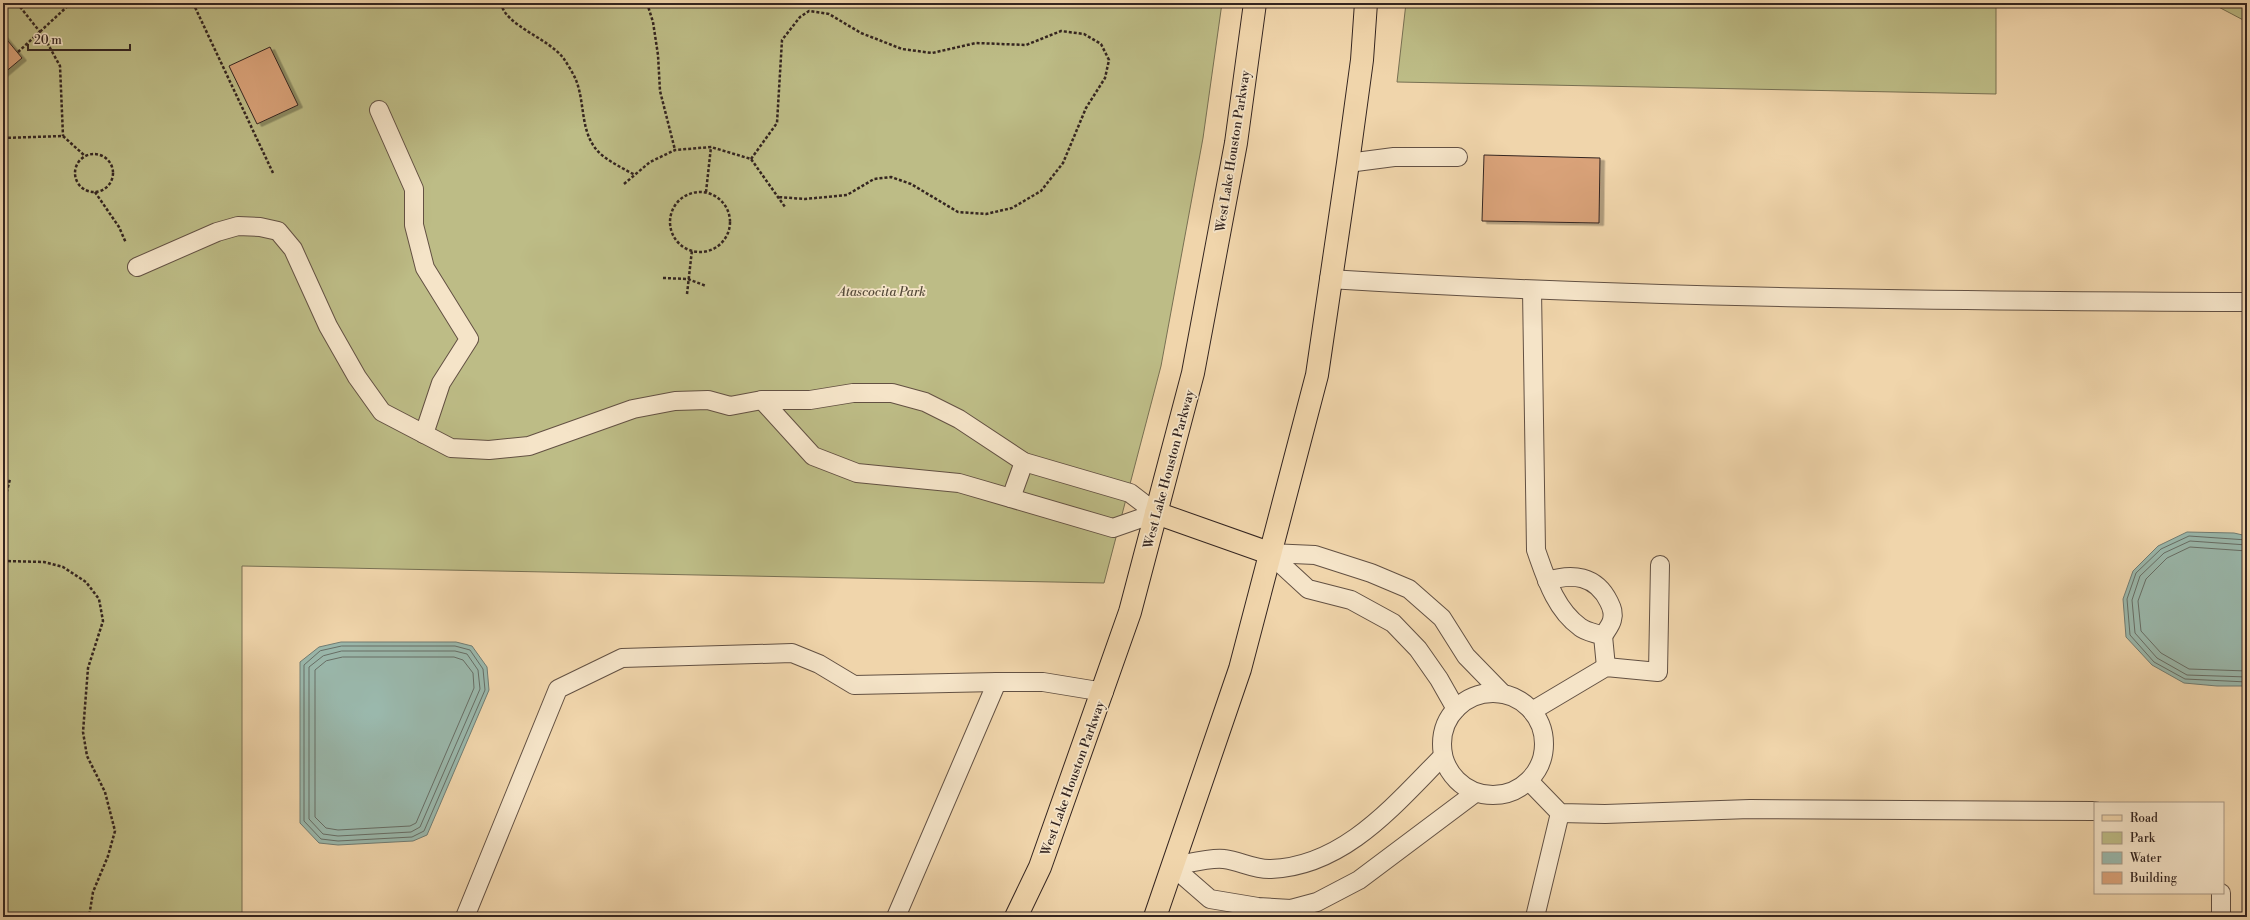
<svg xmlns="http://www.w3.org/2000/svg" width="2250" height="920" viewBox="0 0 2250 920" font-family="'Libre Bodoni',serif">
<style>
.green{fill:#bdbc86;stroke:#787053}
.water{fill:#9ab8ac;stroke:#717d74}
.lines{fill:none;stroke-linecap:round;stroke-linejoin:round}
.shore{stroke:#676e66;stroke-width:1}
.building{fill:#d9a279;stroke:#342520;filter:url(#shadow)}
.lane-casing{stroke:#635143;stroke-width:20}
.primary-casing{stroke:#342520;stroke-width:24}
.path{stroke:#342520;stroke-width:2.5;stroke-dasharray:3 2;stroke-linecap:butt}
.lane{stroke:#f5e4c8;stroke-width:18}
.primary{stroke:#f0d5ab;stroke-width:22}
.labels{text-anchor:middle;stroke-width:3.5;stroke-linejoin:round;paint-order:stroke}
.street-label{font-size:13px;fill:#342520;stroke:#f5e4c8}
.park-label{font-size:13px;font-style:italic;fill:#564b3a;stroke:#f5e4c8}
</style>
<defs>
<filter id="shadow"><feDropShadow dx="4.5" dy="2.5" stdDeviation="0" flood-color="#0004"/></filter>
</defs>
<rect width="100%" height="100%" fill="#f0d5ab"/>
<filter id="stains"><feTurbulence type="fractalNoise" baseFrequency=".005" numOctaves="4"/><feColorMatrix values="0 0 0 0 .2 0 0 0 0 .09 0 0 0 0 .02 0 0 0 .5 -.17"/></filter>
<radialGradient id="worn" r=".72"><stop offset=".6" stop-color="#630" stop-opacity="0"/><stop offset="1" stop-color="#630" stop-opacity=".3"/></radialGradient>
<g class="green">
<path d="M3,3H1222L1203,138L1161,366L1104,583L242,566V917H3Z"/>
<path d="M1406,3H1996V94L1397,82Z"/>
<path d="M2211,3H2247V22Z"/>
</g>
<g class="water">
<path d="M2187,532L2234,533L2247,536V686H2217L2184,683L2152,665L2126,637L2123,599L2133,571L2158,546Z"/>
<path d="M341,642H456L472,646L487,667L489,690L427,835L413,841L338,845L319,843L300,823V662L319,647Z"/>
</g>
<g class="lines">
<g class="shore">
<path d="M2247,540L2189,536L2161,549L2136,573L2127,599L2130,635L2154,662L2185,679L2247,682"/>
<path d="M2247,545L2190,541L2164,553L2140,576L2132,600L2135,633L2157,658L2187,675L2247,677"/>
<path d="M2247,551L2190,547L2167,558L2146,579L2138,601L2141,631L2161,653L2189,669L2247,671"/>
<path d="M342,646H455L470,650L483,669L485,690L424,831L412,837L338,841L321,839L304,821V665L320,651Z"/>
<path d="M342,651H455L467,654L478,670L480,689L420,827L411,832L338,836L323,834L309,819V667L323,656Z"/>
<path d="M343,657H454L463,660L473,673L474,688L416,823L410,826L338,830L326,828L315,817V670L326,661Z"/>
</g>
</g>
<g class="building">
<path d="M3,35L22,58L3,74Z"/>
<path d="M270,47L298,105L257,124L229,66Z"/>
<path d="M1484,155L1600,158L1599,223L1482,221Z"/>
</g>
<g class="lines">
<defs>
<g id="lane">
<path d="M379,110L414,189V225L425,268L469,339L441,383L424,434"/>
<path d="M1348,163L1394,157H1458"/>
<path d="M137,267L217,232L238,226L260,227L278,231L293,249L328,326L357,377L382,412L451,448L489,450L529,446L633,409L675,401L708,400L730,406L762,400H810L853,393H892L925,402L959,419L1024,462L1130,493L1156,513"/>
<path d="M1329,279C1635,298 1941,301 2247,302"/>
<path d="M1532,290L1536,550C1546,578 1555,609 1580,627C1586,632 1596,633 1603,636L1606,667"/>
<path d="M762,400L813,456L857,473L959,483L1113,528L1156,513"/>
<path d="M1011,498L1024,462"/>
<path d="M1269,553L1315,555L1371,573L1409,589L1442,618L1466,656L1503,694"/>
<path d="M1269,553L1308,589L1351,600L1393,623L1418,649L1439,679L1456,709"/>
<path d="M1547,581C1572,573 1596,575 1609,602C1612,608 1614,613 1612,620C1611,625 1606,631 1603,636"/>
<circle cx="1493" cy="744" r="51"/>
<path d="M1532,711L1606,667L1658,672L1660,565"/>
<path d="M1529,781L1560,813L1605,814L1750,809L2095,811"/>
<path d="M1172,866L1210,899L1258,907L1291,909L1317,902L1359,880L1475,793"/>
<path d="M1172,866C1186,864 1211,857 1224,859C1240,861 1255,870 1271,869C1345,866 1395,804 1443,756"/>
<path d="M2221,893V917"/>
<path d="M465,917L558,689L622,658L792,653L819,664L854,685L997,682"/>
<path d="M896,917L997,682H1043L1104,692"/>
<path d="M1535,917L1560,813"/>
</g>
<g id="primary">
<path d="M1156,513L1269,553"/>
<path d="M1016,917L1040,867L1130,612L1193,373L1236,143L1255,3"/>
<path d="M1155,917L1240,669L1317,375L1348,163L1362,60L1366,3"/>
</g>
</defs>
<use href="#lane" class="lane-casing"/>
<use href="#primary" class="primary-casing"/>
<g class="path">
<path d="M17,3L44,37L60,66L63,136"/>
<path d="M193,3L273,173"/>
<path d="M501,3C505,26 549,38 564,59C568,65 573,73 576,80C586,105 579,137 603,156C612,163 624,169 635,175"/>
<path d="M647,3L653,22L658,55L660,91L675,150"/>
<path d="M18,52L71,3"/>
<path d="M3,138L63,136L85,156"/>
<circle cx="94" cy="173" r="19"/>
<path d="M751,159L777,123L782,40L800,17L809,11L829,14L861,33L902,49L932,53L976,43L1026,45L1061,31L1084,34L1101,44L1109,60L1105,78L1086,108L1063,163L1041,191L1012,208L986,214L958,212L911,184L891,177L874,179L847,195L805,199L777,197"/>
<path d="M624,184L650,162L675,150L711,147L751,159L785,207"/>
<circle cx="700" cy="222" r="30"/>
<path d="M95,192L119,227L126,243"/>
<path d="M706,192L711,147"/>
<path d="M663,278L688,279L706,286"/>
<path d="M687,294L692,250"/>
<path d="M3,507L10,479"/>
<path d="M3,561L44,562L63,567L86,582L99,599L103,621L88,668L83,732L87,756L105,792L115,831L108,856L93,892L89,917"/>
</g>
<use href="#lane" class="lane"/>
<use href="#primary" class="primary"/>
</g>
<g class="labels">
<g class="street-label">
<text transform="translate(1232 151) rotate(-81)" y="5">West Lake Houston Parkway</text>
<text transform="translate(1168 469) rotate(-75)" y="5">West Lake Houston Parkway</text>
<text transform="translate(1072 778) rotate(-70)" y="5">West Lake Houston Parkway</text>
</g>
<g class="park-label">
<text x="882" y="296">Atascocita Park</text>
</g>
</g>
<rect width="2250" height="920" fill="none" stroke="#f0d5ab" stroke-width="16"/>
<rect x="4" y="4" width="2242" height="912" fill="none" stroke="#342520" stroke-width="2"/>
<rect x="8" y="8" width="2234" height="904" fill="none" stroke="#342520"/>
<rect x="2094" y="802" width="130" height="92" fill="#f5e4c8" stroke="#a89885"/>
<rect x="2102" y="815" width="20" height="6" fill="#f0d5ab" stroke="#a89885"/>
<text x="2130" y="822" font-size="12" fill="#342520">Road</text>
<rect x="2102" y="832" width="20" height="12" fill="#bdbc86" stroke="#a89885"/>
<text x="2130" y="842" font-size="12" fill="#342520">Park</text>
<rect x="2102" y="852" width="20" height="12" fill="#9ab8ac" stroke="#a89885"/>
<text x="2130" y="862" font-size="12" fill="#342520">Water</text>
<rect x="2102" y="872" width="20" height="12" fill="#d9a279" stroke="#a89885"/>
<text x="2130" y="882" font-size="12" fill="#342520">Building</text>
<path d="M28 44v6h102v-6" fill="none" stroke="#342520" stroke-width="2"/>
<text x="34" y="44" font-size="12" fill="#342520" stroke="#f5e4c8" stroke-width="3" paint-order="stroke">20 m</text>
<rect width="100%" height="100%" filter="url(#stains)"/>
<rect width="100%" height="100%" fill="url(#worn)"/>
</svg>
